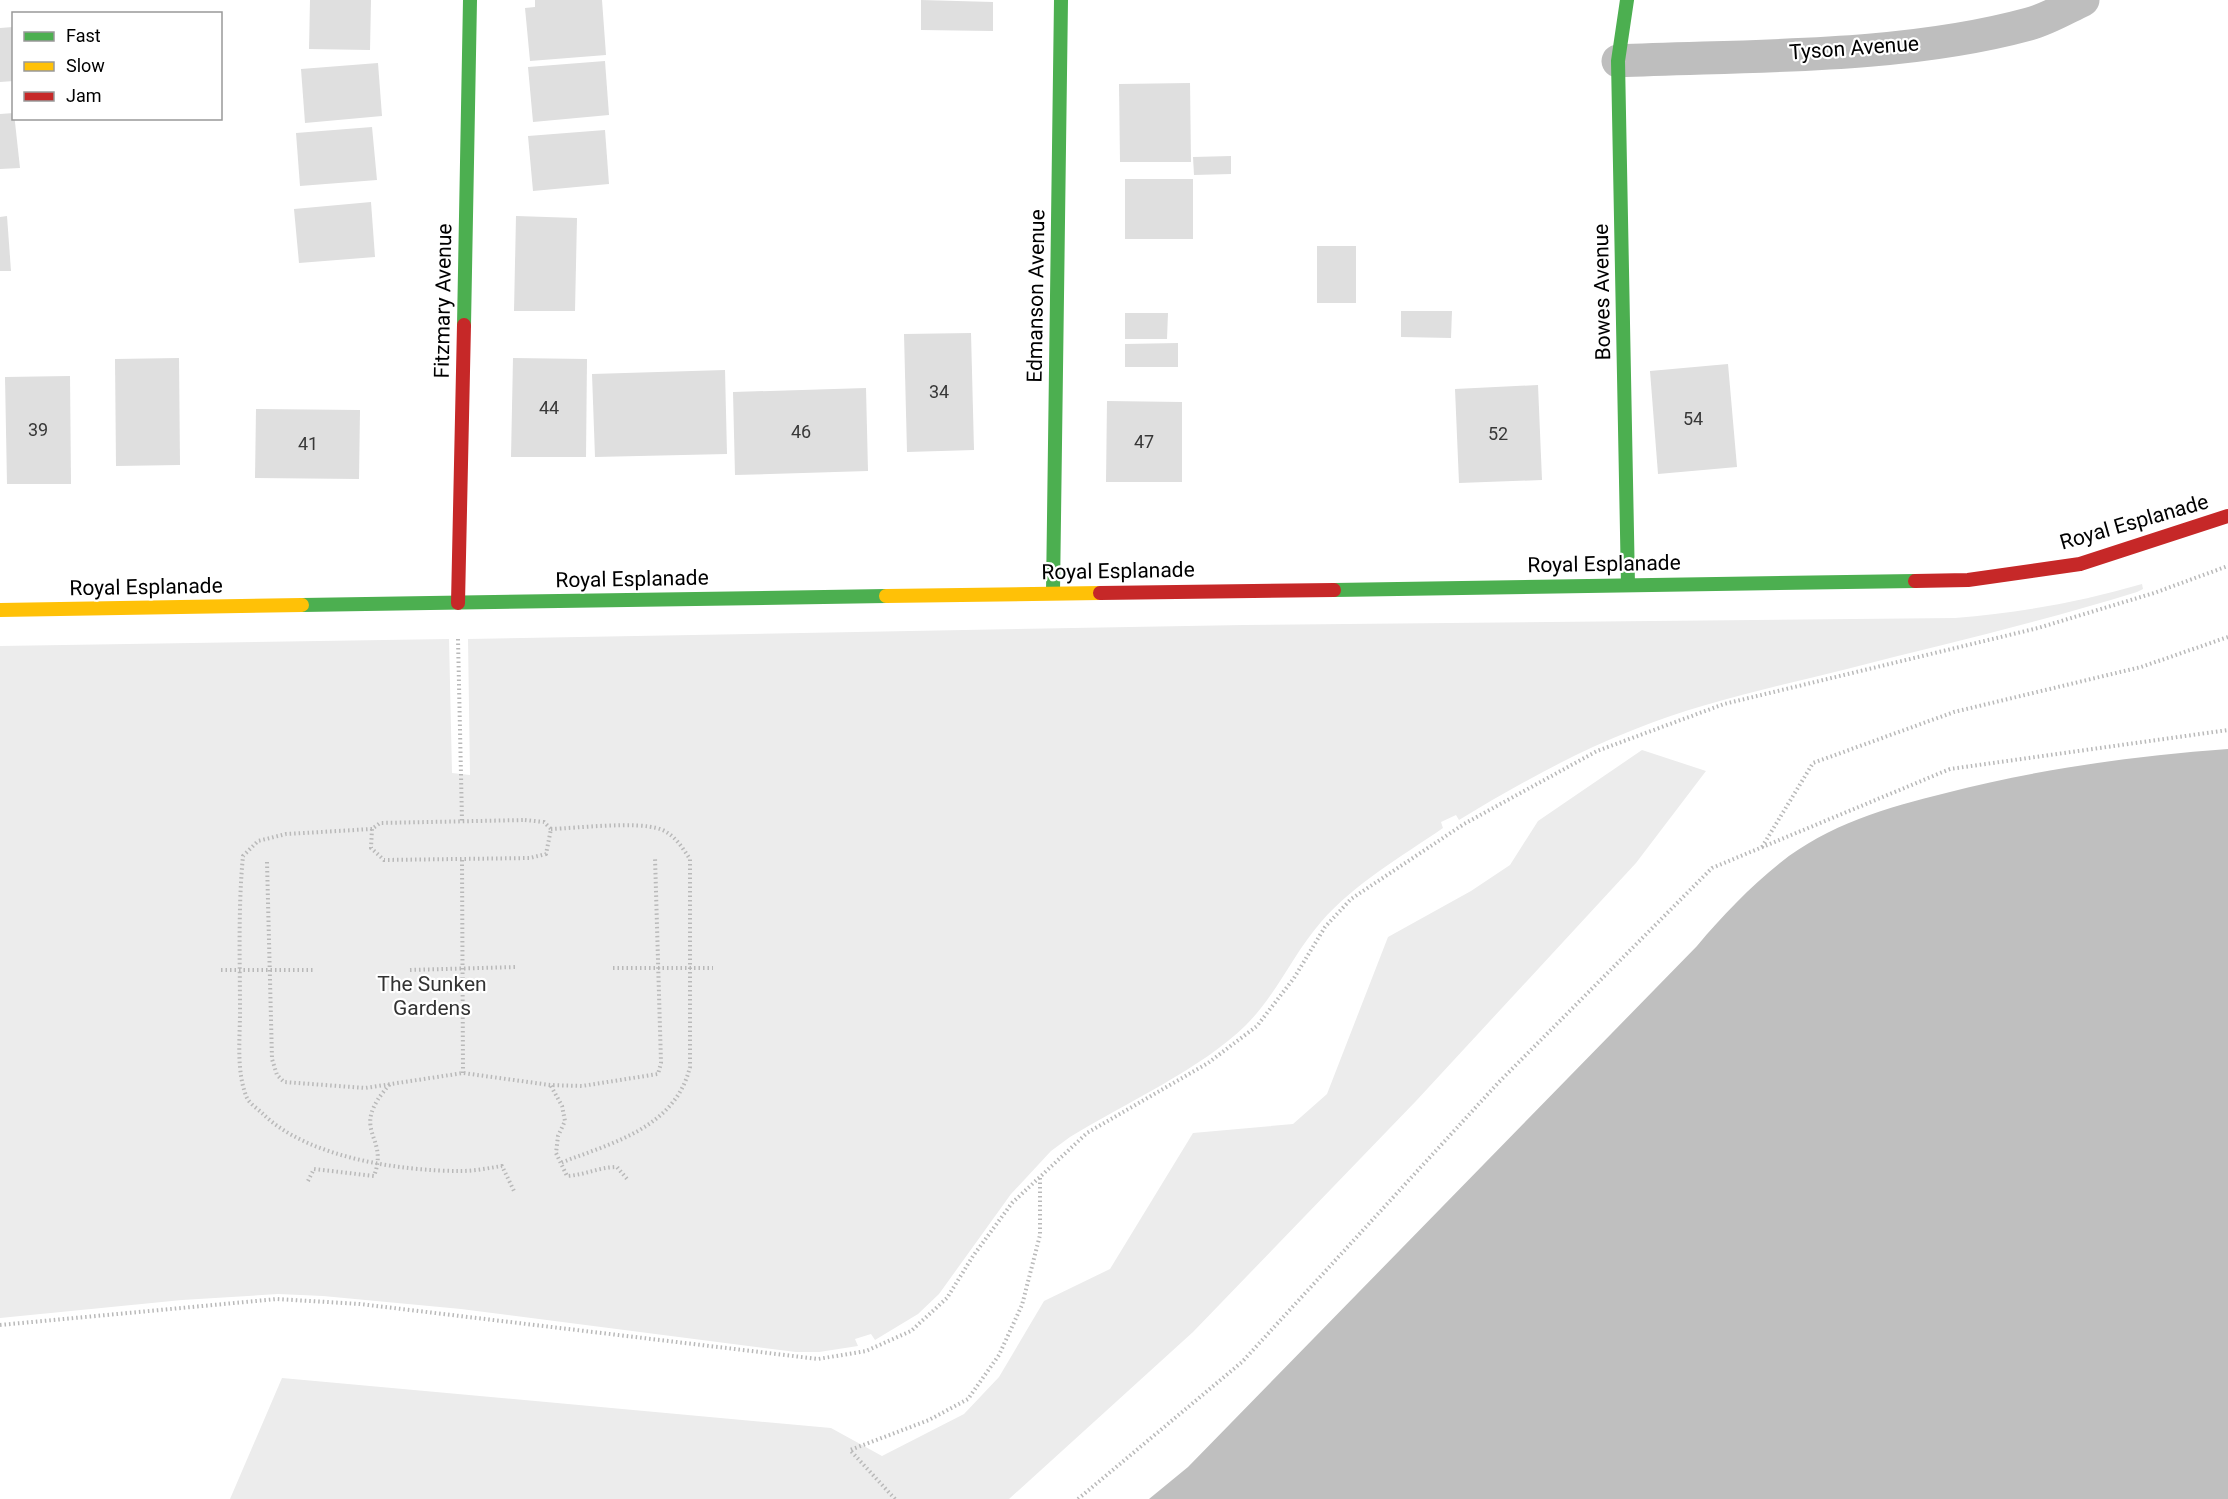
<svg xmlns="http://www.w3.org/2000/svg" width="2228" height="1499" viewBox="0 0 2228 1499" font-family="Roboto,sans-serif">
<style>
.green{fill:#ececec}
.water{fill:#bfbfbf}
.building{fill:#dfdfdf}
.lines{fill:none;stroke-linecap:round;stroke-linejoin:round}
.path{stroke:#b9b9b9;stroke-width:4;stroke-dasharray:1.5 3;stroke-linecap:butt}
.street{stroke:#bebebe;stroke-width:33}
.fast{stroke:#4caf50;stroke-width:14}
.slow{stroke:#ffc107;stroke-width:14}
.jam{stroke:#c62828;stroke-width:14}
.labels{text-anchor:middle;stroke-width:4.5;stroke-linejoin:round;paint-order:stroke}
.number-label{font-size:18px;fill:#383838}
.street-label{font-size:21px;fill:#000;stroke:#fff}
.park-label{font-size:21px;fill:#333;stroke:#fff}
</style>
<rect width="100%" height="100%" fill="#fff"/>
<g class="green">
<path d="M2142,584L2143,589L2137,592C2041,622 1944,644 1847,669C1774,687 1702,702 1633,730C1572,754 1515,786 1459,820L1456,815L1441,822L1443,828C1401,857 1355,883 1321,922C1293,954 1277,994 1246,1025C1203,1068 1122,1105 1070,1137L1051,1151L1011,1194L939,1294L918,1314L875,1340L871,1334L855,1339L858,1346L819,1352H796L461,1309L323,1296L278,1294L182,1300L0,1318V646L449,639L452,773L470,775L468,639L1244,625L1955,618C2019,613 2080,602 2142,584Z"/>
<path d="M1642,750L1706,771L1636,863L1416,1101L1193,1332L1009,1499H230L282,1378L831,1428L882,1456L964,1414L999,1377L1044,1301L1110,1269L1193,1133L1293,1124L1327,1094L1388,937L1471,891L1510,865L1538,821Z"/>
</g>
<path class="water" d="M2228,749V1499H1149L1188,1467L1697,946C1722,916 1749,888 1780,863C1827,825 1888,807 1946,793C2039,769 2132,756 2228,749Z"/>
<g class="building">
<path d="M310,0H371L370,50L309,49Z"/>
<path d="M535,0H602L606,55L530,61L525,8L535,7Z"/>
<path d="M921,0L993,2V31L921,30Z"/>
<path d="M13,27L14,81L0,82V28Z"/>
<path d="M605,61L609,115L533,122L528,67Z"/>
<path d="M378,63L382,116L305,123L301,69Z"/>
<path d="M1190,83L1191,162H1120L1119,84Z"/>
<path d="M14,113L20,168L0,169V114Z"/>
<path d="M372,127L377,180L300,186L296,133Z"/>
<path d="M605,130L609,184L533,191L528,136Z"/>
<path d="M1231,156V174L1194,175L1193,157Z"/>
<rect x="1125" y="179" width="68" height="60"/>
<path d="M371,202L375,257L299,263L294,209Z"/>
<path d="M7,216L11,271H0V217Z"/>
<path d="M516,216L577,218L575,311H514Z"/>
<rect x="1317" y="246" width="39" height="57"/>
<path d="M1401,311H1452L1451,338L1401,337Z"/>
<path d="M1125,313H1168L1167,339H1125Z"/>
<path d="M971,333L974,450L907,452L904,334Z"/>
<path d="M1178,343V367H1125V344Z"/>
<path d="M179,358L180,465L116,466L115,359Z"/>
<path d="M513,358L587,359L586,457H511Z"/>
<path d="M1728,364L1737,467L1658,474L1650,371Z"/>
<path d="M725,370L727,454L595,457L592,374Z"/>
<path d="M70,376L71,484H7L5,377Z"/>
<path d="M1538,385L1542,480L1459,483L1455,389Z"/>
<path d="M866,388L868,471L735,475L733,392Z"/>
<path d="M1107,401L1182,402V482H1106Z"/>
<path d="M256,409L360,410L359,479L255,478Z"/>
</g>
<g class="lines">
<g class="path">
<path d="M458,639L462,821"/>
<path d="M525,820L544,822L551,829L546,854L530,858L384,860L371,848L372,829L380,823Z"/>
<path d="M372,829L286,834L258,841L243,856C238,908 240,960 240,1012C240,1039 236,1072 247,1098C250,1104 258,1109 263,1114C308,1158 401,1171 461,1171C475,1171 489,1168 502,1166L514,1191"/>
<path d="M551,829C578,828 637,821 660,829C674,834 682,847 690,859V1067C675,1128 612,1143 560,1163"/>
<path d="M1762,847L1813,763L1954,712L2141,667L2228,637"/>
<path d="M462,860L463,1073"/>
<path d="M267,862L272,1059L277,1075L284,1082L365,1088L463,1073L550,1085L582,1086L658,1074L661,1063L655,857"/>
<path d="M613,968H713"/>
<path d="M221,970H315"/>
<path d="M410,970L517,967"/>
<path d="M551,1086L562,1106L565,1121L558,1136L556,1153L567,1176C585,1175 599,1167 617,1167L627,1179"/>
<path d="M308,1181L314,1169L374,1176C390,1134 347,1132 390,1084"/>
<path d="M0,1325L277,1299L360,1304L818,1359L866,1351L911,1331L947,1298L973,1256L1012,1203L1087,1133L1208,1063L1257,1026L1294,978L1325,927L1351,899L1464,824L1597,751L1724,704L2038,628L2154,593L2228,566"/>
<path d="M895,1499L850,1450L929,1420L968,1399L999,1355L1022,1305L1040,1235V1177"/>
<path d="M1078,1499L1242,1362L1498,1083L1712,868L1950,769L2228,730"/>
</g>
<path class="street" d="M1618,61C1750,55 1901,59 2029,24C2048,19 2066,8 2083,0"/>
<g class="fast">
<path d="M1627,0L1618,61L1628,585"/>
<path d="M464,325L470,0"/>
<path d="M1334,590L1915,581"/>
<path d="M1053,592L1061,0"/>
<path d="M302,605L886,596"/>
</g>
<g class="slow">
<path d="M886,596L1100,593"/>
<path d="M0,610L302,605"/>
</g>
<g class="jam">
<path d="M1915,581L1968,580L2080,564L2228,516"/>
<path d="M1100,593L1334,590"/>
<path d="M458,603L464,325"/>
</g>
</g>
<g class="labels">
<g class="number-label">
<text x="939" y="398">34</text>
<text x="549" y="414">44</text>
<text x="1693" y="425">54</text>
<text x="38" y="436">39</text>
<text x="801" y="438">46</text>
<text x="1498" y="440">52</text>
<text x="1144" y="448">47</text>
<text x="308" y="450">41</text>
</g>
<g class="street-label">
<text transform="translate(1854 48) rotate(-4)" y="7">Tyson Avenue</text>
<text transform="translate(1602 292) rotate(-91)" y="7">Bowes Avenue</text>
<text transform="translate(1036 296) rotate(-89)" y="7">Edmanson Avenue</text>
<text transform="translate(443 301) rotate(-89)" y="7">Fitzmary Avenue</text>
<text transform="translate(2134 522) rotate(-16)" y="7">Royal Esplanade</text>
<text transform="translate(1604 564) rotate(-1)" y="7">Royal Esplanade</text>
<text transform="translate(1118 571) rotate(-1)" y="7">Royal Esplanade</text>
<text transform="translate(632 579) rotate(-1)" y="7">Royal Esplanade</text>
<text transform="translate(146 587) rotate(-1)" y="7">Royal Esplanade</text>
</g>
<g class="park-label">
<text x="432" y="991">The Sunken<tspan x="432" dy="24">Gardens</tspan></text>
</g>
</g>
<rect x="12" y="12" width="210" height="108" fill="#ffffff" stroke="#999999" stroke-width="1.5"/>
<rect x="24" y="32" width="30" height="9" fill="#4caf50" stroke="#999999" stroke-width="1.5"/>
<text x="66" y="42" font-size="18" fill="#000000">Fast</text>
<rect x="24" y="62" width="30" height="9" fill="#ffc107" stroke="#999999" stroke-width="1.5"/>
<text x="66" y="72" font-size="18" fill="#000000">Slow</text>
<rect x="24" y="92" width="30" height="9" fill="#c62828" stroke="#999999" stroke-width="1.5"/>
<text x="66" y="102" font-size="18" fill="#000000">Jam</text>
</svg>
